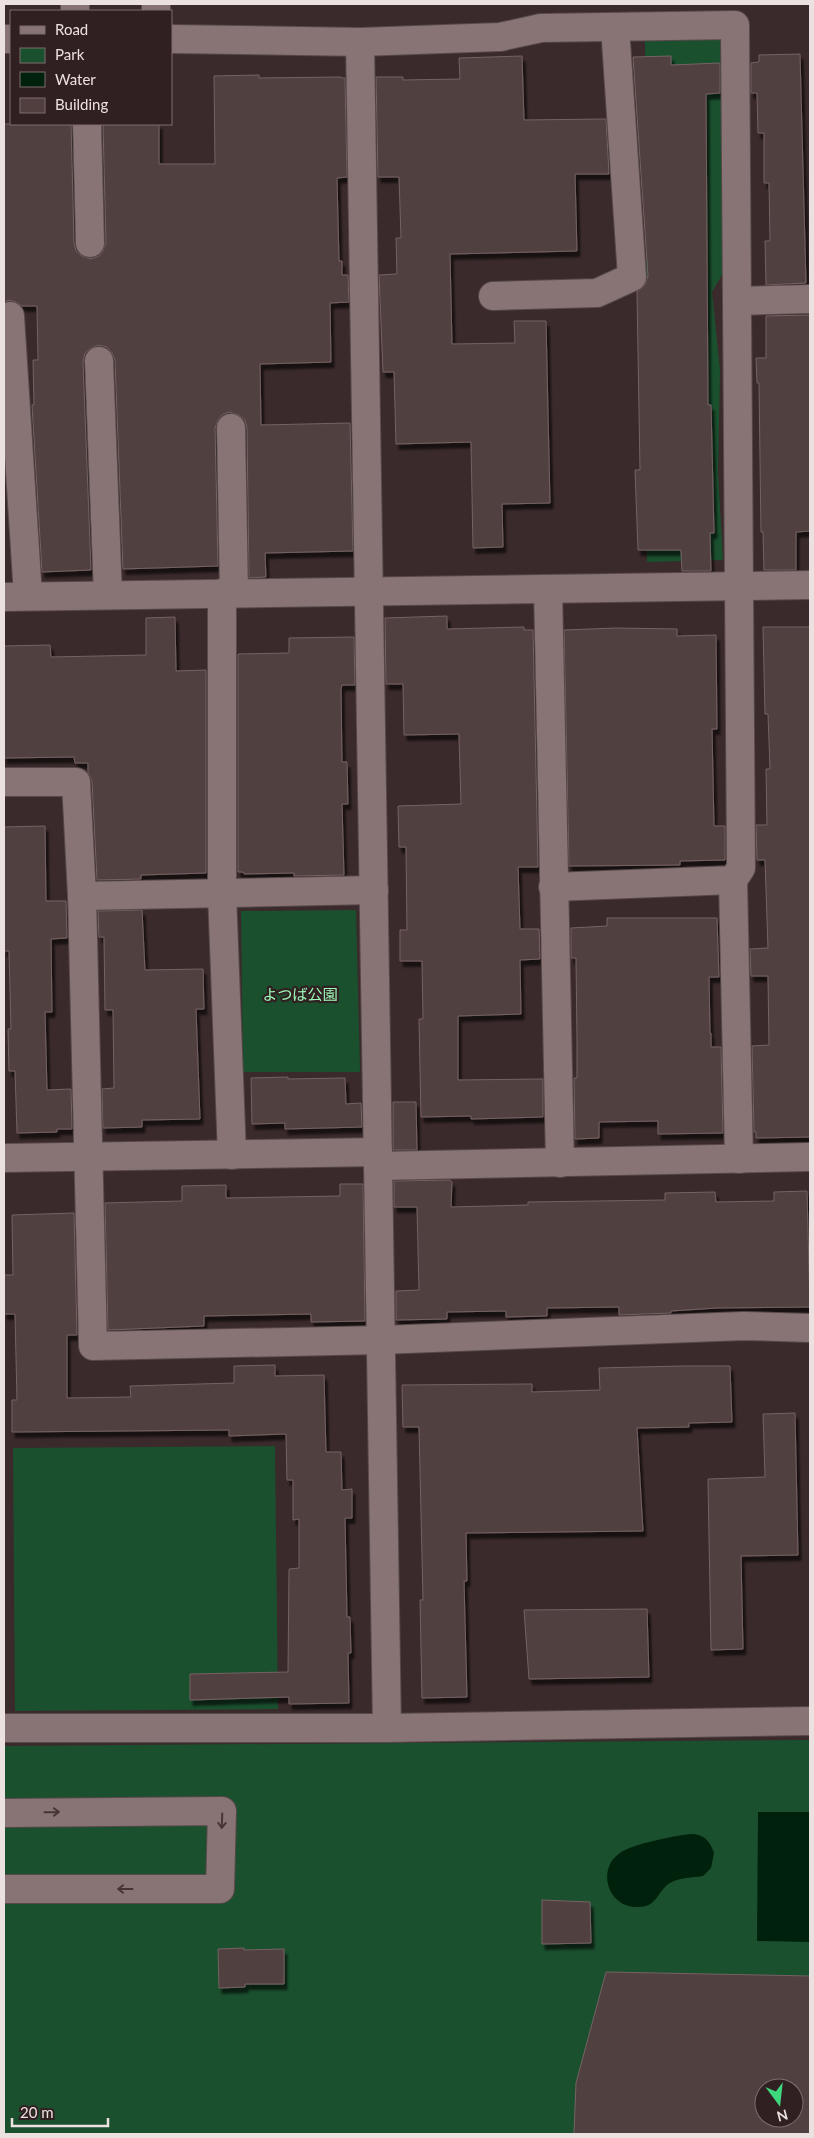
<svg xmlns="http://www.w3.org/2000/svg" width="814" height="2138" viewBox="0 0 814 2138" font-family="Lato,'Noto Sans JP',sans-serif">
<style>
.green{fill:#1a502e;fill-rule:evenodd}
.water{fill:#00210b}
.building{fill:#513f40;stroke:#766263;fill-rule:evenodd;filter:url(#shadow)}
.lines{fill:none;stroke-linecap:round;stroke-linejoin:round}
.minor-casing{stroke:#574849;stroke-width:30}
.minor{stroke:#887475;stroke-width:28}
.oneway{stroke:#473536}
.labels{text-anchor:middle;stroke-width:4.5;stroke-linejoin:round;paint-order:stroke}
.park-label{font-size:15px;fill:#9cfbb8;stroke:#312021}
</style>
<defs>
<filter id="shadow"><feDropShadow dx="3" dy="5.5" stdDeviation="1" flood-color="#0009"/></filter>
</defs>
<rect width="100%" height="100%" fill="#3b2a2b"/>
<g class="green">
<path d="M728,36L729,263L712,292L720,370L718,473L723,560L647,562L645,38Z"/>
<path d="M356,910L360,1072H243L241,911Z"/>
<path d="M275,1446L278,1709L15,1711L13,1448Z"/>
<path d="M810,1740V2134H4V1746ZM764,2088H794V2118H764Z"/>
</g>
<g class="water">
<path d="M758,1812H810V1942L757,1941Z"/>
<path d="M690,1834C704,1834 710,1841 714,1853L711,1868L703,1876C692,1878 680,1877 670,1883C657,1891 658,1907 638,1907C608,1908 596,1869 620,1853C632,1844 674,1836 690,1834Z"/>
</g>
<g class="building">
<path d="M800,54L806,283L766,285L765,241H770L769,183H764V133H758L757,93H751V63L759,62V55Z"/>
<path d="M522,56L524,120L606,119L609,174H575L577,251L450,254L452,344L515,343L514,321H546L550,503L502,504L503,547L473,548L471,442L396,444L394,372H383L379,275L397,274L396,238H401L399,177H378L376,77H403V80L460,79L459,58Z"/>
<path d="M671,56V65L720,63V93L706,94L708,405H711L714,533H710L711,571H682L681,550H638L635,470H640L637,292L645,285L648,276L633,57Z"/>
<path d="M259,75V78L341,77V78H345L347,177L337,178L339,261H342V275H348L349,302L330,303L331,362L260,364L261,425L350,423L353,551L265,553L266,577L249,578L247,428L245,420L239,415L230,412L223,414L218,420L215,428L218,566L123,569L115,360L112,353L107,347L98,345L91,348L85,353L83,362L91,570L42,572L32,405H34L33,360H38L37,306H22L16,302L9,300L4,302V124H71L74,243L76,251L82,256L91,259L99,256L103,251L106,243L103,124H159V164H215L214,76Z"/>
<path d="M810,315V531L796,532V570H764L763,532H761L759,383H757L756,358H766V316Z"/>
<path d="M447,616V629L524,627V630H533L538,867H518L520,929H539L540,959L520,960L521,1014L458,1016V1080L543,1079V1117L471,1119V1116L421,1117L419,1019H423L422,961H400V930H407L406,847H399L398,806L461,804L459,736V734L404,735L403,684H386L385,618Z"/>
<path d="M175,617L176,671L206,670V873L141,875V879L97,880L92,781L88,773V763H75L74,757L4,758V646L50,645L51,657L146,655V618Z"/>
<path d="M763,627H810V1137L756,1138V1132H754L752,1046L769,1045L768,976H751L750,949L768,948L765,860H757L756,825H767L766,769H770L768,714H765Z"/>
<path d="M616,628L677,629V636L716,635L717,729H712L714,826H725V860L680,861V865L569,866L564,630Z"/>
<path d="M354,637L355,685H342L341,689L342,762H347L348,804H342L344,875L294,876V873L244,874L243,872H238V654L289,653V638Z"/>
<path d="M45,826L46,901H66L67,938L51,939L52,1012H45L47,1090L71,1089L72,1129H57V1132L17,1133L15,1071H9L8,1029H11L9,951H4V827Z"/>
<path d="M142,910L145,970L203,969L204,1009H196L200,1119L142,1120V1127L103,1128L102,1089L114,1088L113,1010H105L104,937H99L98,911Z"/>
<path d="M607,918H717L719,977H709L710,1033H711V1047H721L723,1133L658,1134V1121L599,1122V1138L575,1139L574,1078H577V1041L576,958H571V928L607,926Z"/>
<path d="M288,1077V1079L345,1078L346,1104L361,1103L362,1127L285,1129V1123L252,1124L251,1078Z"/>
<path d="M393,1102H416L417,1150H393Z"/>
<path d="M450,1180L452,1182L451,1207L528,1205V1202L665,1200V1193L715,1192L716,1202L774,1201V1192L807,1191L810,1307L717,1308L671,1311V1313L619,1315V1307L547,1308V1316L506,1317V1311L447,1312V1319L396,1320V1291L419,1290L417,1207H394V1181Z"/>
<path d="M340,1184H363L365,1321L311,1322V1314L204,1316V1326L108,1330L105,1203L182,1201V1186L226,1185V1198L340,1196Z"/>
<path d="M74,1213L77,1335H67V1398L131,1397L130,1386L234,1383V1366L275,1365V1376L324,1375L326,1452H341L342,1490L352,1489V1518H345L347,1617H350L351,1653H348L349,1703L289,1704V1697L190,1700V1674L288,1672L289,1569L299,1568V1519L293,1520V1480H287L286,1434L229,1436V1430L12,1432V1400H17L15,1314H4V1275H13L12,1215Z"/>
<path d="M682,1366H730L732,1422L689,1423V1427L637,1428L643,1531L466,1533L467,1581H464L467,1697L422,1698L420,1600H423L419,1427H403L402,1385L532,1384V1392L600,1390L599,1368Z"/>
<path d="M795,1413L798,1555L741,1556L743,1649L711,1650L708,1479L765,1477L763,1414Z"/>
<path d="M647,1609L649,1677L529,1679L524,1610Z"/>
<path d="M542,1900L590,1902L591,1943L542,1944Z"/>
<path d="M244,1948V1950L284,1949V1984H245V1987L219,1988L218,1949Z"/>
<path d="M606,1972L810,1976V2134H574L576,2083ZM764,2088H794V2118H764Z"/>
</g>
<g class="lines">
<defs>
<g id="minor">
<path d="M75,4V11"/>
<path d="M156,4V11"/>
<path d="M4,39H11"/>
<path d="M171,39L360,42L500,37L541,28L735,25L741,868L733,880L553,887"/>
<path d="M360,42L387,1728"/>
<path d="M87,124L90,243"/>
<path d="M493,296L597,293L632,277L615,27"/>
<path d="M737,301L810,299"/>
<path d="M10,316L28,596"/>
<path d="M99,361L108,595"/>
<path d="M231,428L234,593"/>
<path d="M548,589L560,1163"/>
<path d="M222,593V893L232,1155"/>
<path d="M4,597L810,585"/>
<path d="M4,782H76L82,896L93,1346L381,1340L744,1326L810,1328"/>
<path d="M733,880L739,1159"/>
<path d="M82,896L374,890"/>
<path d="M4,1158L378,1152"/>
<path d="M378,1166L810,1157"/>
<path d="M4,1728H387L810,1721"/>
<path d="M4,1813L222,1811L220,1889H4"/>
</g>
</defs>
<use href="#minor" class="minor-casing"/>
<use href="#minor" class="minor"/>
</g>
<defs><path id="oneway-shaft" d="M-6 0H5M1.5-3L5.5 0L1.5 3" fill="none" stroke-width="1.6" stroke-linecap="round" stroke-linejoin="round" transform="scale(1.25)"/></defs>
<g class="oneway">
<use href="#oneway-shaft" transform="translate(52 1812) rotate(-1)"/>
<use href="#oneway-shaft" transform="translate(222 1821) rotate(92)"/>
<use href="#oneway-shaft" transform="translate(125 1889) rotate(-180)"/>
</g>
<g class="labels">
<g class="park-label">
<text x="300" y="1000">よつば公園</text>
</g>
</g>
<rect width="814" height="2138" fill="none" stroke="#ece1e1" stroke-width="10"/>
<rect x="10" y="10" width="162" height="115" fill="#312021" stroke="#7c6d6e"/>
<rect x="20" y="26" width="25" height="8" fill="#887475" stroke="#7c6d6e"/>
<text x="55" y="35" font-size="15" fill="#ece1e1">Road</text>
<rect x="20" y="48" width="25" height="15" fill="#1a502e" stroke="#7c6d6e"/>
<text x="55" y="60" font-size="15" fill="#ece1e1">Park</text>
<rect x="20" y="72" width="25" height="15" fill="#00210b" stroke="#7c6d6e"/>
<text x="55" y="85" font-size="15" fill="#ece1e1">Water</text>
<rect x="20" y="98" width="25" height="15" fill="#513f40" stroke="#7c6d6e"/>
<text x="55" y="110" font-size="15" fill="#ece1e1">Building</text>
<g transform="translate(779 2103) rotate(165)"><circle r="24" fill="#312021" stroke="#7c6d6e"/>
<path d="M0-4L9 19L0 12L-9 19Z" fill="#3fd77d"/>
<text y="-8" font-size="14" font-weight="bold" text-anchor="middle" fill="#ece1e1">N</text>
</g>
<path d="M12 2118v8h96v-8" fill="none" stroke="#ece1e1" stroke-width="2.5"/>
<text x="20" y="2118" font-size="15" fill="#ece1e1" stroke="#312021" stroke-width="4" paint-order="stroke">20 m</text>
</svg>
